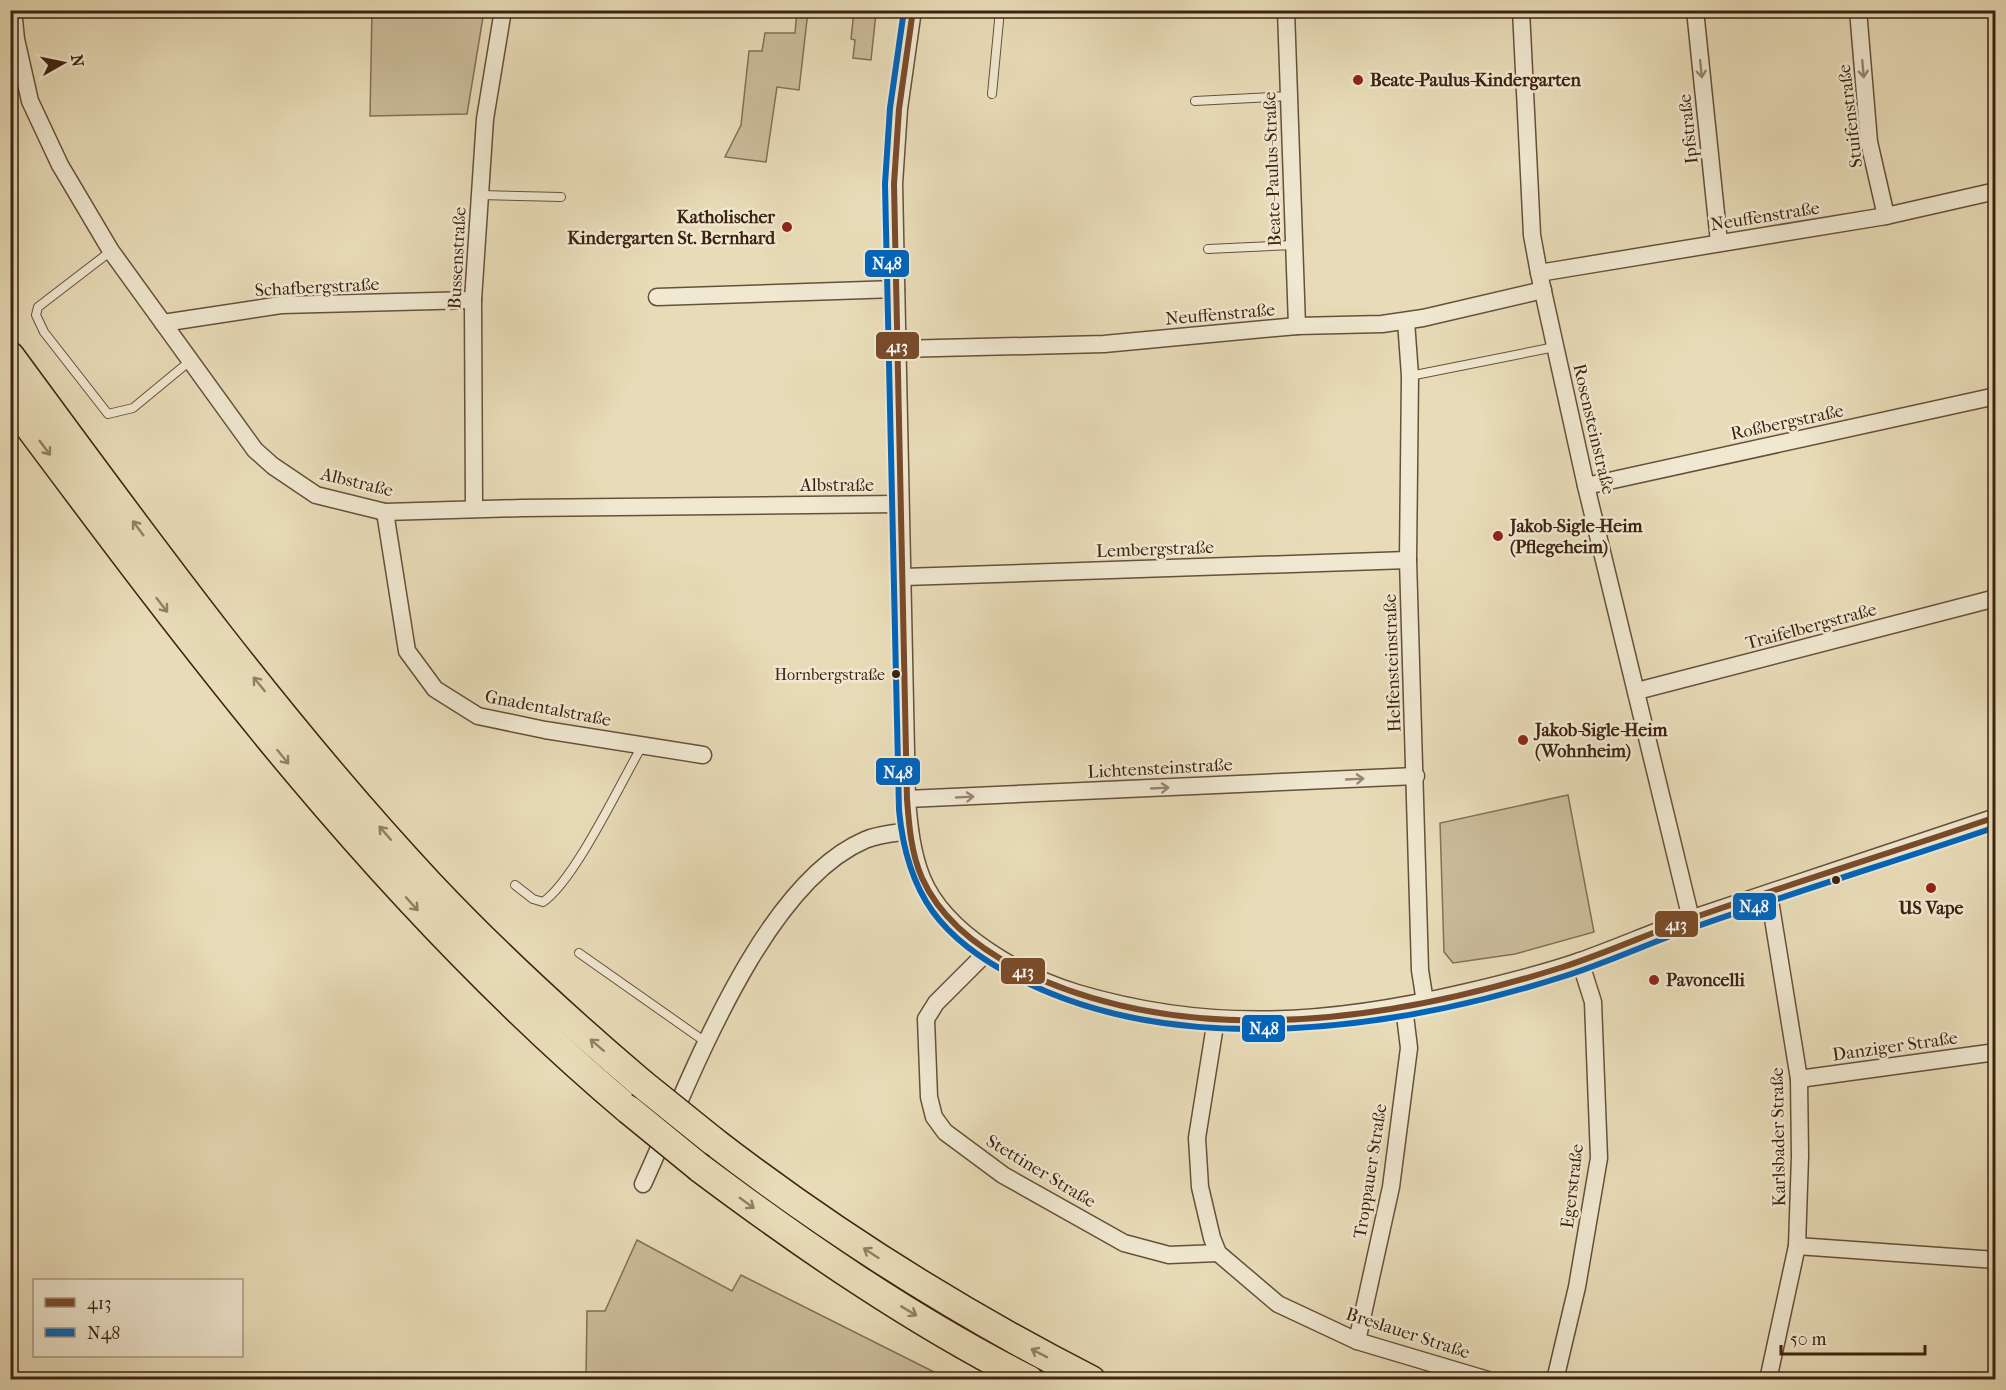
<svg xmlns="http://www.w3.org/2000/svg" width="2006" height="1390" viewBox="0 0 2006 1390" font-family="'IM FELL French Canon',serif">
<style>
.green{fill:#cbbc9b;stroke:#846f56;stroke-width:1.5}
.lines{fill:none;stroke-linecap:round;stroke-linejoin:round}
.service-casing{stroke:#67503a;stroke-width:10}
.minor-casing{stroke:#67503a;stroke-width:19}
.trunk-casing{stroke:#3c2210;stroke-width:31}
.service{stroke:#f0e8d1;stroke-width:8}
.minor{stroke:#f0e8d1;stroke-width:16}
.trunk{stroke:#e8dcb8;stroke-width:28}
.trunk-bridge-casing{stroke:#3c2210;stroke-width:31;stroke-linecap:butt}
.trunk-bridge{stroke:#e8dcb8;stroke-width:28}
.bus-1-casing{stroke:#f0e8d1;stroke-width:10}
.bus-2-casing{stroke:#f0e8d1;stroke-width:10}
.bus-1{stroke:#7a4b2a;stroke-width:6}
.bus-2{stroke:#0065bd;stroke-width:6}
.oneway{stroke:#968570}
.oneway2{stroke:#927f64}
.poi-dot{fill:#8f2418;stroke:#f0e8d1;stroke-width:2}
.bus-dot{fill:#3c2210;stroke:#f0e8d1;stroke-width:2}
.labels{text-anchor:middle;stroke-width:5;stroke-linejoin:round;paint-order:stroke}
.bus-label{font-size:16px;fill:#3c2210;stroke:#f0e8d1;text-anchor:end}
.poi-label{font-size:18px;font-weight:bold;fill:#3c2210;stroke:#f0e8d1;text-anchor:start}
.street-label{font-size:18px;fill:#3c2210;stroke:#f0e8d1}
.line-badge{stroke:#f0e8d1;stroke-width:2}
.badge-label{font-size:16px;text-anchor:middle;font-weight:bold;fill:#fff}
</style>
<rect width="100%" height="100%" fill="#e8dcb8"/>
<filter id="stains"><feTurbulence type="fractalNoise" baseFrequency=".00333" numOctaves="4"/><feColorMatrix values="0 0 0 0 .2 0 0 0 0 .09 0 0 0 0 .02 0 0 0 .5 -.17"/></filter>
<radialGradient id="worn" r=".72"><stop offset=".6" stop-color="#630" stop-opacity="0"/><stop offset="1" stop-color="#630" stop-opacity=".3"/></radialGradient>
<g class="green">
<path d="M372,11H484L467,114L370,116Z"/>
<path d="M797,11H808L799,90L777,87L766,162L725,157L741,125L749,51H762L765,33H795Z"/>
<path d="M854,11L876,13L871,60L853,58L855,40L851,39Z"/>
<path d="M1568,795L1594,932L1515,954L1453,963L1444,952L1440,823Z"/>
<path d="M637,1240L732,1291L741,1275L948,1379H586L587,1311H605Z"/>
</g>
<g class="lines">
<defs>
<g id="service">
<path d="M992,94L1000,10"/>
<path d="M1195,101L1289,96"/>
<path d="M480,195L561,197"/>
<path d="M1208,249L1294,245"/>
<path d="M111,251L38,307L36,315L44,332L108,414L133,408L190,361"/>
<path d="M1410,376L1555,347"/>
<path d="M515,885L533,899L543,902C575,880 620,784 642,746"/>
<path d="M579,953L707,1043"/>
</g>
<g id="minor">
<path d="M13,10L16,39L30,101L60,165L111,251L255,450L273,466L316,495L385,512L522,508L900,504"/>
<path d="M913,10L899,109L894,184L907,799C909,826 912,853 922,878C945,934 1021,976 1077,993C1212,1033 1331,1024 1467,992C1505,983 1543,974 1580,961C1617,948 1653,932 1690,919C1792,884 1894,852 1996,817"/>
<path d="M1286,10L1297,326"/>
<path d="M1521,10L1532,235L1539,273L1586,486L1691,919"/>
<path d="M1695,10L1719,242"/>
<path d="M1858,10L1869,142L1886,216"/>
<path d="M1539,273L1886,216L1996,191"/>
<path d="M657,297L896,289"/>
<path d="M1406,321L1410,376L1408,560L1420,970L1425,1002"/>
<path d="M163,323L281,305L473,300"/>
<path d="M898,349L1104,344L1297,326L1382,324L1423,318L1543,290"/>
<path d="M1586,486L1996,396"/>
<path d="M474,509L473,300L485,119L503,10"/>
<path d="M385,512L407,651L435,689L478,716L545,730L703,755"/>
<path d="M904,577L1408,560"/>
<path d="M1637,691L1996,598"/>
<path d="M907,799L1416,776"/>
<path d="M988,951L936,1003L926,1019L929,1097L934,1117L945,1132L1003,1175L1124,1243L1169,1255L1218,1253"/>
<path d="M1216,1019L1197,1138L1200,1187L1212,1238L1218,1253L1278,1304L1357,1341L1488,1380"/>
<path d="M1799,1079L1996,1052"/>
<path d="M643,1184C689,1084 760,885 865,840C879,834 895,833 910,831"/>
<path d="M1797,1246L1996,1260"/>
<path d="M1357,1341L1391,1187L1409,1048L1404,1007"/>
<path d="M1555,1380L1577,1287L1599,1158L1593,1002L1580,961"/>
<path d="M1768,1380L1797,1246L1800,1156L1799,1079L1769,894"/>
</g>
<g id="trunk">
<path d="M10,356C143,537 276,720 429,884C496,955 567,1020 641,1083"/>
<path d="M10,401C201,657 383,902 629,1110"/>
<path d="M713,1141C831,1232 958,1312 1091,1380"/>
<path d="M700,1168C804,1246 913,1321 1029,1380"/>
</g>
</defs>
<use href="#service" class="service-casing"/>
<use href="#minor" class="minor-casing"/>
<use href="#trunk" class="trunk-casing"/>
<use href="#service" class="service"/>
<use href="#minor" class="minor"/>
<use href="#trunk" class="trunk"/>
<defs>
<g id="trunk-bridge">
<path d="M641,1083L713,1141"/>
<path d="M629,1110L700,1168"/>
</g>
</defs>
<use href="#trunk-bridge" class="trunk-bridge-casing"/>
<use href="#trunk-bridge" class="trunk-bridge"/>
<defs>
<path id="bus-1" d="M913,10L899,109L894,184L907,799C909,825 911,853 922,878C944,927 994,959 1042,980C1205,1049 1399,1019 1563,967C1606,953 1648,934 1690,919C1792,883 1894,852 1996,817"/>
<path id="bus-2" d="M904,10L890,108L885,184L899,810C907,895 941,939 1017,978C1180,1062 1400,1029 1568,975C1611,961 1652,942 1695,927C1795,892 1896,861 1996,827"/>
</defs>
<use href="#bus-1" class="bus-1-casing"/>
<use href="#bus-2" class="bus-2-casing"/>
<use href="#bus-1" class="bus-1"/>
<use href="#bus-2" class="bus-2"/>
</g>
<defs><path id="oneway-shaft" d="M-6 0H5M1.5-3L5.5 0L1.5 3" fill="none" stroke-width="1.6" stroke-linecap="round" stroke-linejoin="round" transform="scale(1.5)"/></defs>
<g class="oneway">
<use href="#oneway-shaft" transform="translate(1701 69) rotate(84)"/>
<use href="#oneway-shaft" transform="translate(1863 69) rotate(85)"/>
<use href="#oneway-shaft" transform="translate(1355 779) rotate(-3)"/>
<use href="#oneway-shaft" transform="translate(1160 788) rotate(-3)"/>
<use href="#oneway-shaft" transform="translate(965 797) rotate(-3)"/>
</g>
<g class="oneway2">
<use href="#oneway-shaft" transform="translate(45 448) rotate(53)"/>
<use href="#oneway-shaft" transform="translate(138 528) rotate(-127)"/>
<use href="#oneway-shaft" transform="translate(162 605) rotate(52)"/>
<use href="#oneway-shaft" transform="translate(259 684) rotate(-129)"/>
<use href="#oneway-shaft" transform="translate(283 757) rotate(51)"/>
<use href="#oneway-shaft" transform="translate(385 833) rotate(-131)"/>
<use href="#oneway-shaft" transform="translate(412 904) rotate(48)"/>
<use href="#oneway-shaft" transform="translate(597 1045) rotate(-139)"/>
<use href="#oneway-shaft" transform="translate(747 1203) rotate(36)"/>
<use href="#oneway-shaft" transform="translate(871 1253) rotate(-147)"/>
<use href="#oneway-shaft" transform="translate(909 1311) rotate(31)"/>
<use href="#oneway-shaft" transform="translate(1039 1353) rotate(-153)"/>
</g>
<g class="poi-dot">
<circle cx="1358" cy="80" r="6"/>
<circle cx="787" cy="227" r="6"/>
<circle cx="1498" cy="536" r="6"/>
<circle cx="1523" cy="740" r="6"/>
<circle cx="1931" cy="888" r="6"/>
<circle cx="1654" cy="980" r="6"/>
</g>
<g class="bus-dot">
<circle cx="896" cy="674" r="5"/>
<circle cx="1836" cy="880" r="5"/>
</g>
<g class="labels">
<g class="bus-label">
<text x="885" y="680">Hornbergstraße</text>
</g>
<g class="poi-label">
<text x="1370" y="86">Beate-Paulus-Kindergarten</text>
<text x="775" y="223" text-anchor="end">Katholischer<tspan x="775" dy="21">Kindergarten St. Bernhard</tspan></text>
<text x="1510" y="532">Jakob-Sigle-Heim<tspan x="1510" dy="21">(Pflegeheim)</tspan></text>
<text x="1535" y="736">Jakob-Sigle-Heim<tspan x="1535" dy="21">(Wohnheim)</tspan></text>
<text x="1931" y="914" text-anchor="middle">US Vape</text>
<text x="1666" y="986">Pavoncelli</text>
</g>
<g class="street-label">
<text transform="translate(1850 116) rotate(-97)" y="6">Stuifenstraße</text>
<text transform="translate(1688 129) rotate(-96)" y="6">Ipfstraße</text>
<text transform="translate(1272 169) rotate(-92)" y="6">Beate-Paulus-Straße</text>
<text transform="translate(1765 216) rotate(-9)" y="6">Neuffenstraße</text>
<text transform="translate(457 258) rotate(-87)" y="6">Bussenstraße</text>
<text transform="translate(317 287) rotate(-3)" y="6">Schafbergstraße</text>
<text transform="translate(1220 314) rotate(-5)" y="6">Neuffenstraße</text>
<text transform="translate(1787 422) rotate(-12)" y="6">Roßbergstraße</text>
<text transform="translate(1594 429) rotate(77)" y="6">Rosensteinstraße</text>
<text transform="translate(357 482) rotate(14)" y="6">Albstraße</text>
<text x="837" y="491">Albstraße</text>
<text transform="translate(1155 549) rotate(-2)" y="6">Lembergstraße</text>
<text transform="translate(1811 626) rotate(-15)" y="6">Traifelbergstraße</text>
<text transform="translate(1392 663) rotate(-92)" y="6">Helfensteinstraße</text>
<text transform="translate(548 708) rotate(11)" y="6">Gnadentalstraße</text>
<text transform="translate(1160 768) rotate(-3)" y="6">Lichtensteinstraße</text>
<text transform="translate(1895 1046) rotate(-8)" y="6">Danziger Straße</text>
<text transform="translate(1778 1137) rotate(-91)" y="6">Karlsbader Straße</text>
<text transform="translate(1041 1171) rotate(31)" y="6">Stettiner Straße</text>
<text transform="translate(1370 1171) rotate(-81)" y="6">Troppauer Straße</text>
<text transform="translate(1572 1186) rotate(-83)" y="6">Egerstraße</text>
<text transform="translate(1408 1333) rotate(18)" y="6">Breslauer Straße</text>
</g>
</g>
<g class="line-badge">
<rect x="864" y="249" width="46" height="29" rx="6" fill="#0065bd"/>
<rect x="875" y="331" width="45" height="29" rx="6" fill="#7a4b2a"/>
<rect x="875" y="757" width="46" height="29" rx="6" fill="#0065bd"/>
<rect x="1732" y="892" width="45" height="29" rx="6" fill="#0065bd"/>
<rect x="1654" y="910" width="45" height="28" rx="6" fill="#7a4b2a"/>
<rect x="1000" y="957" width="46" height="28" rx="6" fill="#7a4b2a"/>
<rect x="1241" y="1014" width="45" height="29" rx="6" fill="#0065bd"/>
</g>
<g class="badge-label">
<text x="887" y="269">N48</text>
<text x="897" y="352">413</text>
<text x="898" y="778">N48</text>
<text x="1754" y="912">N48</text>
<text x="1676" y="930">413</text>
<text x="1023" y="977">413</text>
<text x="1264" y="1034">N48</text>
</g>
<rect width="2006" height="1390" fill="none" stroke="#e8dcb8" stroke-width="36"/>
<rect x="12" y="12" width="1982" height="1366" fill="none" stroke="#3c2210" stroke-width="3"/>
<rect x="18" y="18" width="1970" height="1354" fill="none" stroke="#3c2210" stroke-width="1.5"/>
<rect x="33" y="1279" width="210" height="78" fill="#f0e8d1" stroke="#a89984" stroke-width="1.5"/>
<rect x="45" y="1298" width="30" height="9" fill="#7a4b2a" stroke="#a89984" stroke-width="1.5"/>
<text x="87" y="1309" font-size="18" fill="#3c2210">413</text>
<rect x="45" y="1328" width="30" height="9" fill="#0065bd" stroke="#a89984" stroke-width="1.5"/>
<text x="87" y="1339" font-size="18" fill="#3c2210">N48</text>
<g transform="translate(63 63) rotate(81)" stroke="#f0e8d1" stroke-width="4.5" paint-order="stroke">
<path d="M0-4.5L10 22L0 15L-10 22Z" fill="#3c2210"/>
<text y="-9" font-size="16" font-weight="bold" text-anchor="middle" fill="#3c2210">N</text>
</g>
<path d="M1781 1345v9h144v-9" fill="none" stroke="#3c2210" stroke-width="3"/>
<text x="1790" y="1345" font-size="18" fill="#3c2210" stroke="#f0e8d1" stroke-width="4.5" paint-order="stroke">50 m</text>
<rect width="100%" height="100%" filter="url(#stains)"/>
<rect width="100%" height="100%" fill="url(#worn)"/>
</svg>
